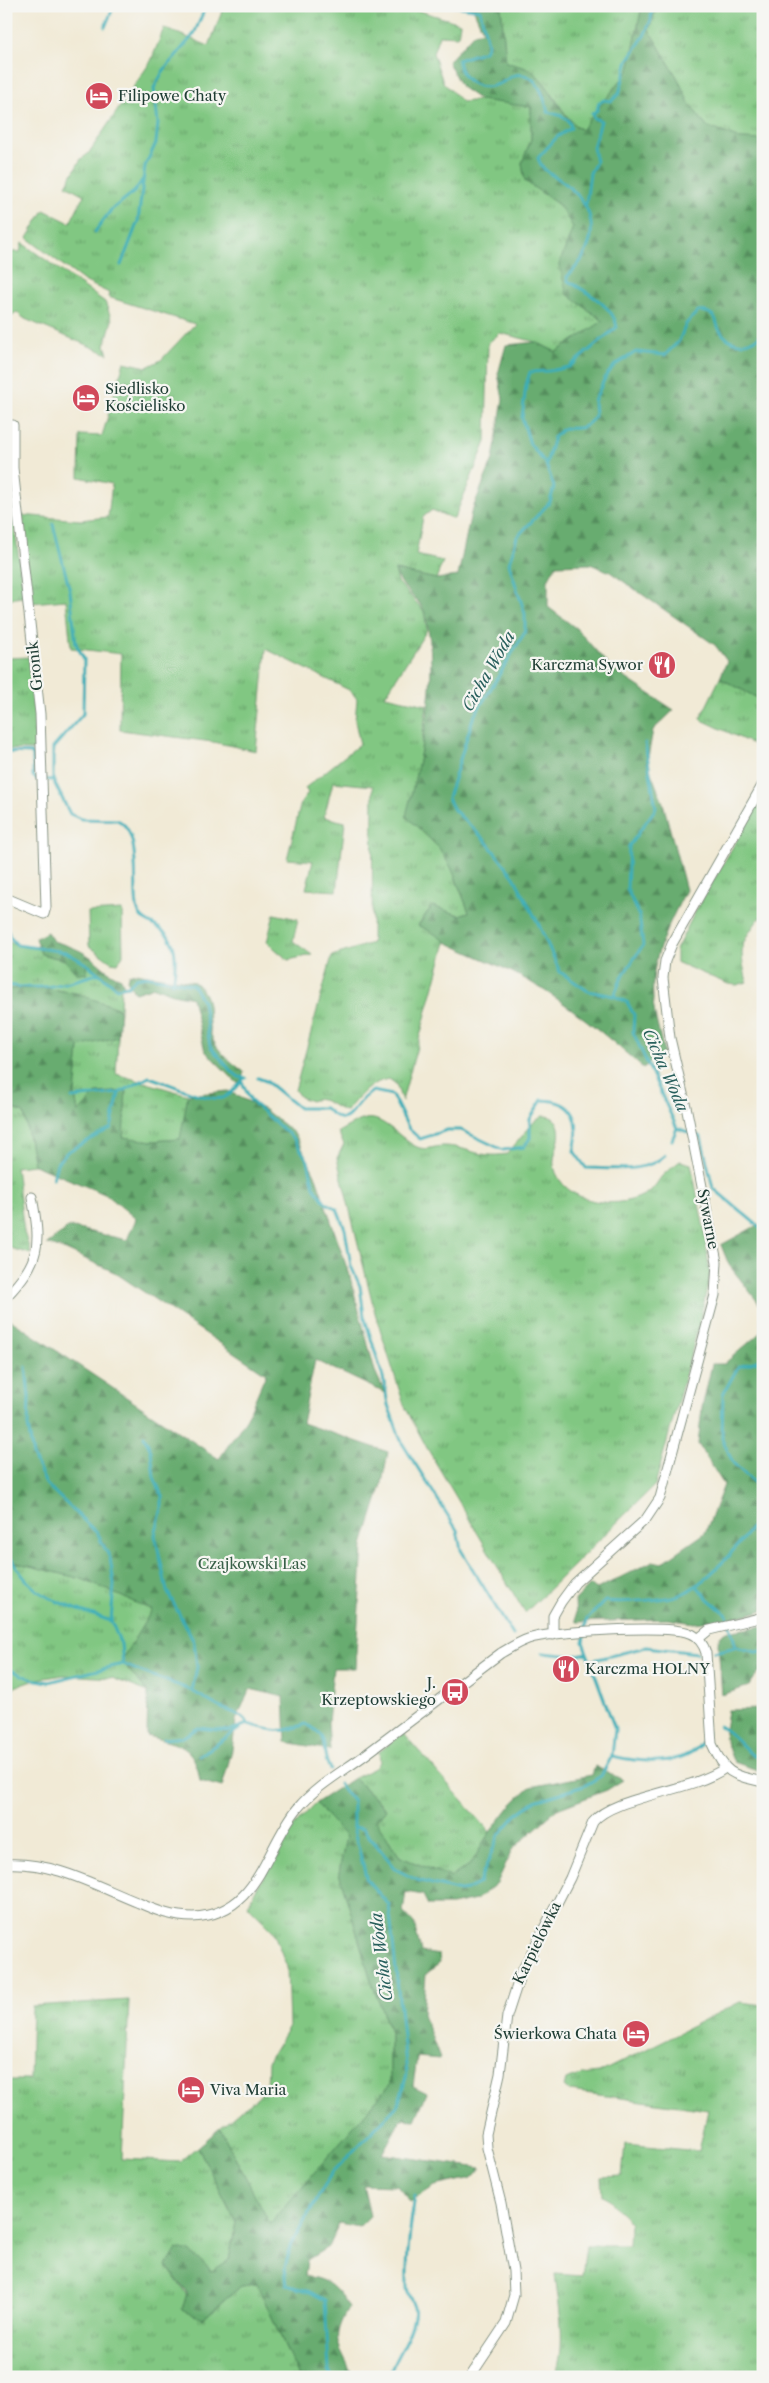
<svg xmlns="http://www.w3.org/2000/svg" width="769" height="2383" viewBox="0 0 769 2383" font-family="'Libre Caslon Text',serif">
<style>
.grass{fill:url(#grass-tufts);stroke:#50825b}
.forest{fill:url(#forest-firs);stroke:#447452}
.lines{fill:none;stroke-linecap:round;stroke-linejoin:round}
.stream{stroke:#3daeb8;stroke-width:3}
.street-casing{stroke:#889485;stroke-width:11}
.street{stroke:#fff;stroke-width:9}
.labels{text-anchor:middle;stroke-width:4.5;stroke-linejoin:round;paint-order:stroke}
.poi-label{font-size:15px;fill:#1f3d34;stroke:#f6f6f2;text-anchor:start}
.street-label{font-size:15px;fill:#1f3d34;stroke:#f6f6f2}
.park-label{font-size:15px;fill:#386048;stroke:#f6f6f2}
.water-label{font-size:16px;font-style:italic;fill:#285f5c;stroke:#f6f6f2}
</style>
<defs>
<pattern id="grass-tufts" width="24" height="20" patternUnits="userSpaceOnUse" patternTransform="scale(1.25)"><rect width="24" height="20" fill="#81c782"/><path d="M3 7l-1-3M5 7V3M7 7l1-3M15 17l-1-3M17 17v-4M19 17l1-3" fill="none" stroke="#69a36b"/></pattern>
<pattern id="forest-firs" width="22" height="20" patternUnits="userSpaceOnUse" patternTransform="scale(1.25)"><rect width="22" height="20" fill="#68ac70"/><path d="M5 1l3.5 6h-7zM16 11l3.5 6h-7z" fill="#558d5d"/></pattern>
</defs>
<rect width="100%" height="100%" fill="#f6f6f2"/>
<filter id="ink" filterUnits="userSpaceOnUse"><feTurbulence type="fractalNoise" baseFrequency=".02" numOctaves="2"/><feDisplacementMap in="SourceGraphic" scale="10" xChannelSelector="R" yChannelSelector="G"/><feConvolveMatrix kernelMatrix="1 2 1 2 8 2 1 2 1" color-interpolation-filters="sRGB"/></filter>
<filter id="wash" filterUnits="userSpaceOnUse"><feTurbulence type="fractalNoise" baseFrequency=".0096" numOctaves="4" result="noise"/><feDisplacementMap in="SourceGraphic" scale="20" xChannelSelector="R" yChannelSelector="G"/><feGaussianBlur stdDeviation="1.12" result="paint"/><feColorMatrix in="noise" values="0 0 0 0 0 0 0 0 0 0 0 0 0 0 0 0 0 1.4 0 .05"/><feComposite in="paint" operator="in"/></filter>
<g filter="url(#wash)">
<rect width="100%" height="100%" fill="#f1ead6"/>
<g class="grass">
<path d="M224,6H403L460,23L458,36L439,35L433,53L443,82L462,102L480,100L531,106V139L522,163L525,181L559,205L574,227L559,265L604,321L556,352L536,342L500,333L488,343L486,442L454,519L432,510L423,517L416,555L443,561L436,579L395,570L398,582L424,611L427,630L385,696L427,705L420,756L407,816L439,848L452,869L469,912L459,915L432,906L418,925L429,929L446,942L402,1101L396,1084L389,1079C369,1082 359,1097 346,1111C333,1109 326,1095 311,1101L300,1097L295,1090L332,956L372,943L373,786L333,782L324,817L345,822L337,891L306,889L313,861L287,859L301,803L308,793L305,788L360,744L355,721L357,699L351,691L266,649L256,751L213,742L120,730L121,654L71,648L66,600L31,603L20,515L80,520L108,517L112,484L79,477L80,435L102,436L124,362L147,367L161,360L195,324L108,297L109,293L84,281L27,238L44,210L70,223L84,195L66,185L81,159L88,154L151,61L164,28L209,46Z"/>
<path d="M501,6H642L629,70L582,131C561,116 553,87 532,71C526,67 514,65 506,63Z"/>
<path d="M657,6H763V140L740,139L706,126L689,103L677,77L649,30Z"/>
<path d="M22,243L105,302L112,320L105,345L108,354L25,319L16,312L10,318L6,317V252H20Z"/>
<path d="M6,475H8L24,597L6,599Z"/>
<path d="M31,657L37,715V750L6,749V658Z"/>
<path d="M720,678L763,701V749L700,719Z"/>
<path d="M763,795V921L760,917C739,946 739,947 747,982L737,985L728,984L676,962V950L695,912Z"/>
<path d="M122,910L123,955L118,963L111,962L89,946L88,912Z"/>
<path d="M274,914L298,919L293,941L312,955L288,960L267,942Z"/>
<path d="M6,933L9,942C19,946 28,949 38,946L41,954L65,960L76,973L86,963L116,986L121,987L120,1009L75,993L43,988L6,989Z"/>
<path d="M118,1037L116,1074L188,1095L181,1139L152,1141L123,1137L125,1091L78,1113L75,1094L79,1046Z"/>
<path d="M6,1106L24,1113L34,1165L16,1167L24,1232L31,1254L6,1247Z"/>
<path d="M543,1116C552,1116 557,1119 559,1128C562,1141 552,1153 554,1166C562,1205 622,1212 650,1191C655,1187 658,1181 662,1176C667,1171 674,1166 680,1161L691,1164L704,1229L710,1275L699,1324L655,1485L525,1613L427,1448L404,1405L375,1313L337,1158L344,1144L338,1132C370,1114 372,1113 401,1136C406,1140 412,1145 417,1147C426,1151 434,1146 443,1146C468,1146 477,1159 507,1154L534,1122Z"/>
<path d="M6,1560L82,1579L152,1610L121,1661L148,1692L112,1678L64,1675L38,1679L6,1690Z"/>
<path d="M403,1733L490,1832L471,1864L451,1877L400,1857L376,1821L386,1808L354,1778L375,1768L380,1761L379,1752Z"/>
<path d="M316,1803L346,1836L339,1873L370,1977L390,2032V2084L270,2225L220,2128L267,2089L268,2061L289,2026L287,1967L273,1931L247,1905L291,1829Z"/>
<path d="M129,2000L122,2159L180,2162L198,2147L236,2222L229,2261L212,2271L190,2252L167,2266L203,2319L241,2286L257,2284L299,2377H6V2080H30L32,2006Z"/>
<path d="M740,2002L763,2005V2377H555C567,2344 559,2308 555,2274L582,2276L586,2246H629L630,2224L611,2201L602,2196L601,2177L622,2176L625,2144L699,2151L708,2110L570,2091L564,2086L566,2080L581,2075L599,2073Z"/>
</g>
<g class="forest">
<path d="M469,6H501L506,62C514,65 527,67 533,72C552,88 561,116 581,130L629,70L642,6H657L649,30L677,77L689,103L706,126L740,139L763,140V701L720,678L727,661L715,645L610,572L590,564L556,565L548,580V607L577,629L612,669L674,710L653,730L647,763L663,803L686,890C668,926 650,958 653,999C654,1017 660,1035 664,1052L643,1068C607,1036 569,1004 527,980C504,967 478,957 454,946C441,940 432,930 418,926L432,906L459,915L469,912L452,869L439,848L406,816C421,755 441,675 425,613C421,600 401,590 395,570L436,579L458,576L471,513L493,459L503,399L498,374L506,345L536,342L556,352L603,321L567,294L559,265L573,227L559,205L525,181L522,163L531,139V107L480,100L461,87L448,62L474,33L483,31L473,8Z"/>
<path d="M47,932L53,941C66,945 77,948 89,956C101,964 107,973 121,978L124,987L116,986L86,963L87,974L76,973L65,960L41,954L36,938Z"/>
<path d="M135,973L194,982C217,1000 203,1017 213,1040C219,1053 233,1063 244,1072L241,1081L237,1083L205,1051L192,998L173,994L154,987L135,993L127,980L128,975Z"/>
<path d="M43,988L76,993L120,1009L118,1037L79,1047L75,1094L78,1113L96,1093L126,1091L123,1137L152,1141L180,1139L188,1095L228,1091L265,1110L295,1134L316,1177L350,1277L375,1371L385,1393L315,1360L302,1423L388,1452L381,1488L363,1545L355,1668H333L328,1723L330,1750L286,1742L284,1697L250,1689L236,1720L232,1750L222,1787L200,1781C195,1744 179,1745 147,1736L148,1692L121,1661L152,1610L82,1579L6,1560V1317L219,1459L247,1418L266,1374L114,1272L66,1250L47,1244L69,1227L127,1240L136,1219L107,1195L34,1165L24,1113L6,1106V989Z"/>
<path d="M763,1222V1610L731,1619L694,1623L667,1619L576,1622L575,1600L590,1585L597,1589L653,1561L662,1563L705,1533L724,1485L698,1444L702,1408L712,1364H724L761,1332V1306L729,1265L721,1245Z"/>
<path d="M763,1626V1673H758L749,1686L722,1695L718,1643L720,1636L726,1632Z"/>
<path d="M763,1709V1772L734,1762L724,1737L728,1710Z"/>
<path d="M595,1766L623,1780L607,1790L557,1809L512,1850L497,1883L476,1900L452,1905H428L423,1895L406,1892L403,1911L414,1923L421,1952L439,1955L440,1963L426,1974L423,2014L440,2059L417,2057L413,2086L427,2093L415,2120L401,2119L382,2154L481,2168L472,2178L435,2186L410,2202L397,2186L363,2185L370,2216L359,2227L339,2223L328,2247L307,2260L305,2276C330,2280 335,2287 349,2307C328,2343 340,2343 353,2377H299L257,2284L241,2286L203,2319L182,2310L187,2293L167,2266L177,2249L190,2252L212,2271L229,2260L236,2222L198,2147L220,2128L270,2224L390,2084V2032L370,1977L339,1873L346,1837L316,1803L354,1778L386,1809L376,1821L400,1857L451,1877L471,1864L490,1832L511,1805L530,1787L592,1775Z"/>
</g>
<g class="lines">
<g class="stream">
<path d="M455,6L480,10L488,44L485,51L458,60C461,82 480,93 501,83C506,81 510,76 515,75C537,71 544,96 548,112C558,115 570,116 571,128L557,137L538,158C542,170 549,173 559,179C588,199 602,226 582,259C578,266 572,271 567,277L568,281C585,291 614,306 617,327L569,367L549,371L530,372L526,385L522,418L530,444L546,464L554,487L550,502L517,537L509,564L525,614V632L473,718L448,798L454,810L485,840L514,877L539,925L560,972L588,991L614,996L627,1002L634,1015L633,1032L677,1128L701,1137L713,1188L763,1230"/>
<path d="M105,27L114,6"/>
<path d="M586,204L590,173L596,162L593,147L601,121L594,118L592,114L597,110L599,103L604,100L611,101L619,94L628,60L644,36L651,20L652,6"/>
<path d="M95,232L111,210L134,192L143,179"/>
<path d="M121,265L138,221L145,166L156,143L158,123L154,88L164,70L194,34L206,6"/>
<path d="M546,464L554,437L564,428C579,429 586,429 595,416L594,401L606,376L615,365L636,352L665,355L679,341L686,324L698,311C704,311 711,312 715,318C717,321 717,326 719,329C730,347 748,347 763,334"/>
<path d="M53,524L70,591L76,644L84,659L83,714L53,748V780L70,814L81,819L117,820C142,830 133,886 137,907C140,923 153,922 164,932C178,943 176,967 173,983"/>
<path d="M6,752L31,753L33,756V776L36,779L53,780"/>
<path d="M6,925L10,937L17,945L66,952L88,965L117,988L128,986L136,978L146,976L193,985L203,1002L210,1046L231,1071L239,1077L246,1078"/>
<path d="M6,985C43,991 62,985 97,974"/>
<path d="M614,996L622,977L643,945L639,915L627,889L629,846L656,808L645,743"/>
<path d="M258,1078L266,1081L299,1108H325C346,1128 347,1117 361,1101C364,1097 369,1094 373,1091L392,1095L409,1129L420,1139L447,1130H461L503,1150L524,1147L530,1138V1119L542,1100C576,1101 581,1120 574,1151L586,1168C610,1168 646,1174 665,1155"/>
<path d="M242,1082L251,1101L294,1139L308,1161L314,1187L326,1203L337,1209L345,1229L351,1266L360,1286L364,1316L383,1377L388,1405L402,1443L457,1530L461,1550L513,1635"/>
<path d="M72,1098L119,1093L149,1077C167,1082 207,1102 223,1098C229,1096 239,1085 243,1080"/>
<path d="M672,1140L677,1128"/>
<path d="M53,1179L57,1163L67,1152L111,1128L119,1093"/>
<path d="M763,1359L738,1367L723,1394L722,1438L733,1463L763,1491"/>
<path d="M26,1367L29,1397L28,1426L33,1456L46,1484L97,1533L110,1558L114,1584L111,1621"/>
<path d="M144,1436L151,1451L154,1477L162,1496V1508L155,1535L167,1591L194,1642L197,1667L192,1691"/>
<path d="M6,1551C15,1564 24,1581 38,1591C57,1604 88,1613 111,1621L121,1644L123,1664C146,1675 170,1681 192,1691C201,1696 210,1702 219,1707C232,1713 240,1712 248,1724C272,1731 282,1734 305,1724C334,1737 318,1749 330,1769"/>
<path d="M696,1585L708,1599L727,1615L736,1647"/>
<path d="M714,1652L736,1647L756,1652L763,1651"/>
<path d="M543,1653L574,1656L586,1653"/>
<path d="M590,1661L646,1647L697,1653"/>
<path d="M6,1668L31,1679L49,1682L123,1664"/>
<path d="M719,1726C732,1732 742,1746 753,1756H763"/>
<path d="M164,1739L183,1737L198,1728L228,1731L248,1724"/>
<path d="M199,1756L239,1729"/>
<path d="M612,1756C638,1762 675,1766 696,1749C701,1746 704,1738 707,1733"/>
<path d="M339,1784L353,1802V1827"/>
<path d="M332,2377L329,2370L325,2300L310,2292L287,2285L285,2267L292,2243L331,2174L398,2105L407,2074L389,1905L367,1880L353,1827L363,1829L397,1870L417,1880L460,1891L467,1890L479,1883L499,1835L516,1815L535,1801L584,1786L601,1776L612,1756L615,1729L583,1642L587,1619L605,1601C621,1603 671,1600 684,1593C713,1578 746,1538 763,1510"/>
<path d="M389,2377C394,2356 410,2340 414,2317C417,2305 408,2299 407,2288C406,2258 410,2226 415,2196"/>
</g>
</g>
</g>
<g filter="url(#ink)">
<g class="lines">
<defs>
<g id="street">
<path d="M6,425H13V468L40,714L46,907L44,914L6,898"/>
<path d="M6,1297C41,1260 41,1245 32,1197"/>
<path d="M553,1635V1616L561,1602L575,1583L646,1519L660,1498L715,1295L717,1262L687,1111L670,1038L663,978L665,961L672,944L763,784"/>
<path d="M698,1639L709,1630L763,1617"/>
<path d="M6,1864C53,1861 96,1886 139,1903C157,1911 173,1917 193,1917C259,1914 264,1850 297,1809C316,1786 342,1772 365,1755C410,1721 455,1687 501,1653C510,1648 519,1642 528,1639C551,1631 668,1625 689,1633C698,1636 704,1645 706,1653L712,1744C725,1774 732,1775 763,1782"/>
<path d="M470,2377L506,2323L514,2295L513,2271L501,2203L487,2148L486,2134L500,2074L507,2016L521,1973L570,1878L593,1822C613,1796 692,1792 725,1768"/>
</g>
</defs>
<use href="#street" class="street-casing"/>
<use href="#street" class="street"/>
</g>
</g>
<defs>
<symbol id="hotel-disc" viewBox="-11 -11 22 22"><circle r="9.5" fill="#d1495b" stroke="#f6f6f2"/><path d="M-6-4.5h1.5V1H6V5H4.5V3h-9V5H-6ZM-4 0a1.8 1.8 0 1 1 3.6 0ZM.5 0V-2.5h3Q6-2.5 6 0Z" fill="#fff"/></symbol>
<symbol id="restaurant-disc" viewBox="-11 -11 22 22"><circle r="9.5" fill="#d1495b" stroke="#f6f6f2"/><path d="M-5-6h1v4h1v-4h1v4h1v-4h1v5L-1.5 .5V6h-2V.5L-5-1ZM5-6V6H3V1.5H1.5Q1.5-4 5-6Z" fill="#fff"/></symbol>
<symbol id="bus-disc" viewBox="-11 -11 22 22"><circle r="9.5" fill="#d1495b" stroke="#f6f6f2"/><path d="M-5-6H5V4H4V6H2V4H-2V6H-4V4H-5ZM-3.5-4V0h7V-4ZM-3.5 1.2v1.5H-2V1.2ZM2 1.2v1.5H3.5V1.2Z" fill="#fff"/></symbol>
</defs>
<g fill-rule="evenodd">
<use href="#hotel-disc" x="83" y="80" width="32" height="32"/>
<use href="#hotel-disc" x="70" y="382" width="32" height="32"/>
<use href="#restaurant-disc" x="646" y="649" width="32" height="32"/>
<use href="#restaurant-disc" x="550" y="1653" width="32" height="32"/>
<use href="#bus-disc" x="439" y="1676" width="32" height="32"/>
<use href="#hotel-disc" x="620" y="2018" width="32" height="32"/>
<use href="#hotel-disc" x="175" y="2074" width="32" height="32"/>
</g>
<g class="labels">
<g class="poi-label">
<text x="118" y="101">Filipowe Chaty</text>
<text x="105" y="394">Siedlisko<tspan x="105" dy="17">Kościelisko</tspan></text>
<text x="643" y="670" text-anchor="end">Karczma Sywor</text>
<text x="585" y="1674">Karczma HOLNY</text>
<text x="436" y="1688" text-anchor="end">J.<tspan x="436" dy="17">Krzeptowskiego</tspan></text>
<text x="617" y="2039" text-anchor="end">Świerkowa Chata</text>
<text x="210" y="2095">Viva Maria</text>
</g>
<g class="street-label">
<text transform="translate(35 666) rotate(-96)" y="5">Gronik</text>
<text transform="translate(708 1219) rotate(79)" y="5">Sywarne</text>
<text transform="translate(537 1943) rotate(-64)" y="5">Karpielówka</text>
</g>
<g class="park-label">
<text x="252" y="1569">Czajkowski Las</text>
</g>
<g class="water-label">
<text transform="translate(488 671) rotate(-60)" y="6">Cicha Woda</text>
<text transform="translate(666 1070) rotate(66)" y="6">Cicha Woda</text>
<text transform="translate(381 1957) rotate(-97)" y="6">Cicha Woda</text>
</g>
</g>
<rect width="769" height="2383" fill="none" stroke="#f6f6f2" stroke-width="25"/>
</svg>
